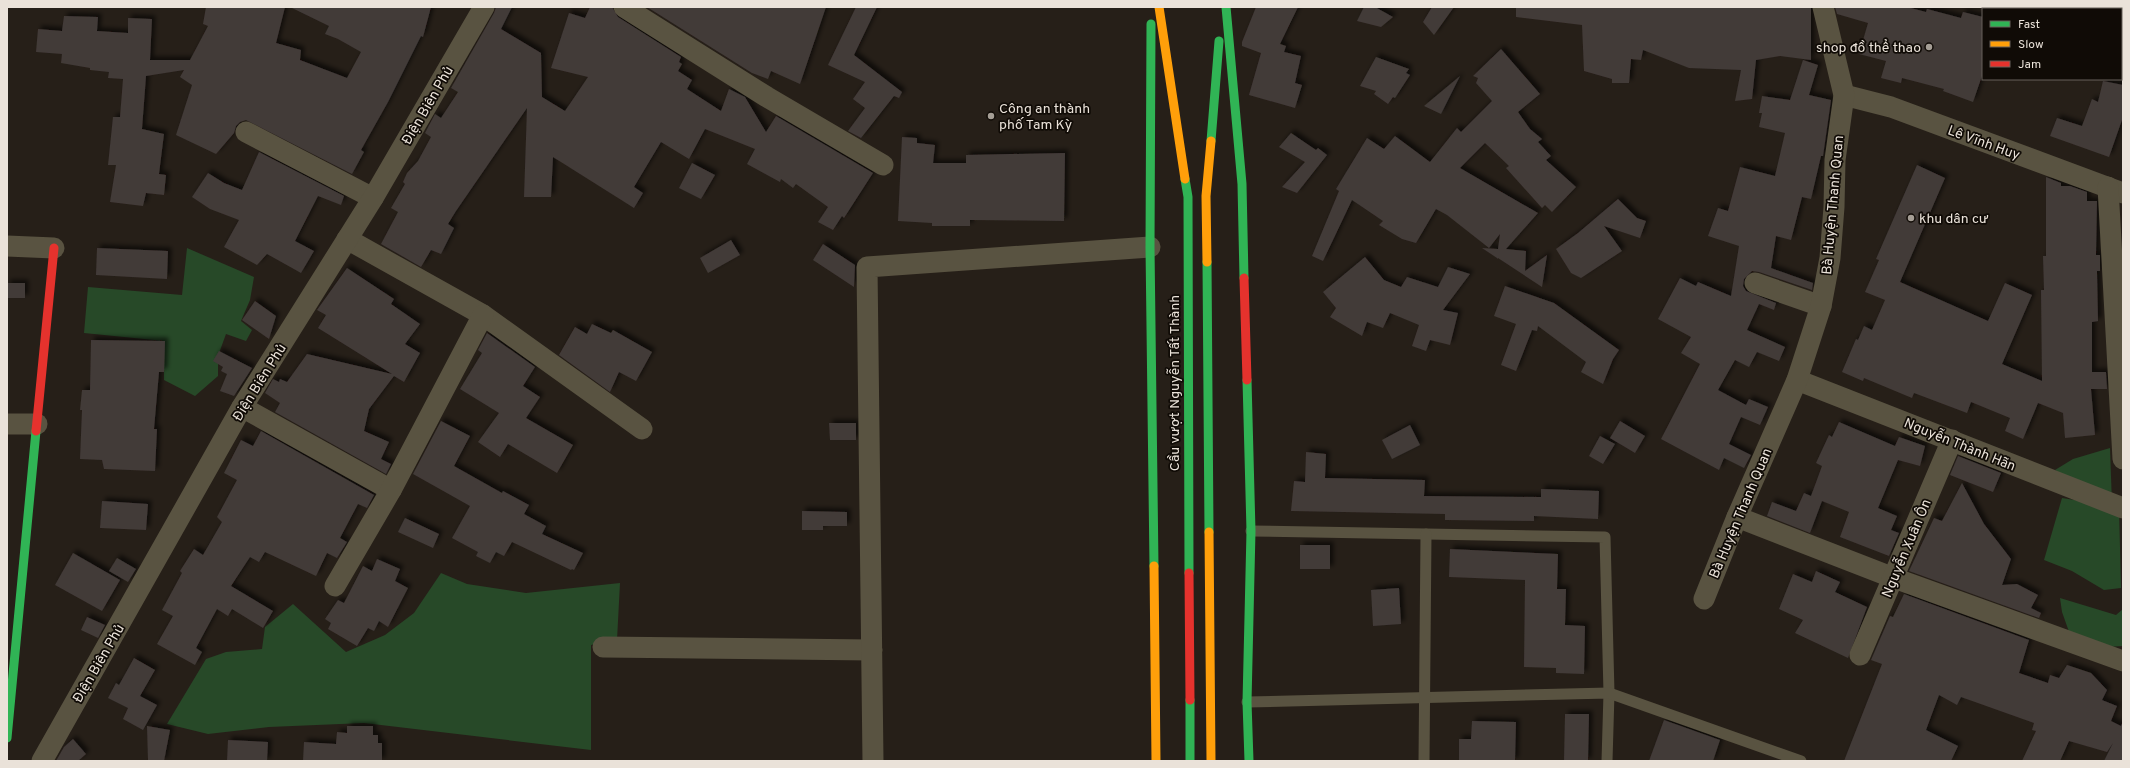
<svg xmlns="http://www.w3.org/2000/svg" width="2130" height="768" viewBox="0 0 2130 768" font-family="Overpass,sans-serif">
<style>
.green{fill:#274928}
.building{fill:#423a38;filter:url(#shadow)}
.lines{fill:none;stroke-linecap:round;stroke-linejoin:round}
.lane{stroke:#595341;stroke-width:11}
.street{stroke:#595341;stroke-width:21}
.fast{stroke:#30b455;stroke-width:9}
.slow{stroke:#ff9f0a;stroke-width:9}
.jam{stroke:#e5322d;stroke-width:9}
.poi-dot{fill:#a59e95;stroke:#100b06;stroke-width:1.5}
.labels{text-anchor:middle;stroke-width:3.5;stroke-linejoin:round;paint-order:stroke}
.poi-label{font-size:14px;fill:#eae2d9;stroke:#100b06;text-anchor:start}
.street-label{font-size:14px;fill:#eae2d9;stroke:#100b06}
</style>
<defs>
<filter id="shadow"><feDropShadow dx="3.5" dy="-3.5" stdDeviation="2" flood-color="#0009"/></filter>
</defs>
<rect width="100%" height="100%" fill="#261f18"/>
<g class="green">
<path d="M187,248L254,277L250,300L241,321L252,330L246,341L226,334L218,356V376L195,396L164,380V341L84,333L88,287L182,295Z"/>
<path d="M2110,448L2112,504L2055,470L2073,459Z"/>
<path d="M2062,498L2119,507L2121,588L2104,590L2072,571L2044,560Z"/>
<path d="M441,573L467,584L526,593L620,583L617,640L591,645V750L364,723L269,727L208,734L167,724L206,659L226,652L262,649L265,627L293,604L346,652L385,635L414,613Z"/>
<path d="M2060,598L2116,615L2123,609V646L2106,647L2073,643L2062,612Z"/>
</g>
<g class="building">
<path d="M206,7H285L276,43L301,50L300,60L347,78L361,52L338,39L325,34L329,26L290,7H431L423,37L421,36L388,102L361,150L364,152L352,174L246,120L240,122L236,126L234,133L216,154L176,135L192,85L180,77L184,70L146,76L142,129L164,134L159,174L166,175L164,195L146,193L143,206L110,202L116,165H108L113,117H120L123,79L108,78L109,72L90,70V68L61,63L62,54L36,52L38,29L62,31L64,16L98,17L97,31L128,33V18L152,19L150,60H190L208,26L203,24Z"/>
<path d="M496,7H512L501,29L541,53L542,97L565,111L588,77L551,68L569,13L585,18L590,7H612L618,17L681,57L679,62L682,64L678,71L692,80L687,89L721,111L729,89L745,97L766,132L776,116L873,173L844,218L842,216L833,230L818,222L828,207L796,184L793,188L781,179L780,182L747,164L755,149L705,129L689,159L661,142L634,187L643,193L634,208L553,157L551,197H524L527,108L456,211L448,224L454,228L441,254L431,250L421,267L381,244L398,212L391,208L405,184L403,182L407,173L418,161L431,137L425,133L435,114L441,118L458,92L451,88L494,13Z"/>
<path d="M647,7H826L800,84L771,71L768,79L752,73Z"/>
<path d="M856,7H877L854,55L902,92L899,98L894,96L861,138L848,131L865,108L853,99L865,82L828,65Z"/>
<path d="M1256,7H1298L1280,44L1286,46L1284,52L1301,56L1295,83L1302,85L1295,108L1249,95L1261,53L1242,46V42Z"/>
<path d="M1364,7H1375L1393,17L1381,27L1357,21Z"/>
<path d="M1432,7H1454L1434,35L1423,22Z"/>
<path d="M1516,7H1811V60L1780,56L1756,60L1752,99L1735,101L1741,70L1689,68L1643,50L1641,60L1631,59L1629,83H1612V79L1584,71L1582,25L1516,17Z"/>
<path d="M1835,7H1907L1926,12L1927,9L1961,18L1963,12L1983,17V73L1973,102L1943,91L1944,89L1902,78L1901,83L1881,78L1886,61L1859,54L1868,23L1837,14Z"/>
<path d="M1501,49L1540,94L1518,112L1530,129L1542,139L1538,142L1551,156L1546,160L1576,187L1552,212L1545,205L1542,208L1506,168L1509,166L1485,143L1460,168L1538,213L1506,249L1526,251L1525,271L1547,255L1542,287L1498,258L1497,259V258L1482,248L1498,249L1500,234L1489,248L1447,215L1436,209L1416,243L1402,239L1379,225L1383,221L1352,200L1323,261L1312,256L1339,191L1336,189L1367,138L1384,149L1395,136L1430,162L1457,128L1461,132L1492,101L1476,83L1478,78L1473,76Z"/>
<path d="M1376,57L1409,69L1406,73L1410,75L1395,98L1393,97L1388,104L1374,94L1376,91L1360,86Z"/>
<path d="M1803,60L1818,65L1809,95L1831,100L1823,156H1821L1811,199L1802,197L1791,240L1776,236L1771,268L1813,283L1812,290L1759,272L1752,271L1744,279L1743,286L1746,291L1776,303L1774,310L1759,304L1747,330L1785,347L1779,361L1757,352L1749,367L1735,360L1718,390L1746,405L1749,399L1768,407L1760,425L1741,417L1729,444L1751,455L1744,468L1724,458L1719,470L1661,439L1700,364L1681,353L1691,337L1658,319L1680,278L1696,286L1698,282L1731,296L1739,246L1708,236L1718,208L1728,211L1740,167L1775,176L1785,133L1759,127L1762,113H1759L1762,96L1790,100Z"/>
<path d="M1460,76L1441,114L1424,106Z"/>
<path d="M2103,81L2123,85V117L2109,157L2050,136L2057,118L2082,126L2092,99L2098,102Z"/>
<path d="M1291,133L1316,150L1318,148L1327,155L1297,193L1282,187L1305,162L1279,147Z"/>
<path d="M902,137L917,138V143L935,145L933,163H966V155L1065,153L1064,221L970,220V226H932V223L898,221Z"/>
<path d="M259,152L344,196L341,205L318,196L295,241L314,251L301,273L267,254L257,265L224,247L239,220L210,209L192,197L208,173L224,183L242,190Z"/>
<path d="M692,163L715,175L701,199L679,188Z"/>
<path d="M1917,165L1945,178L1900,282L1988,321L2005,283L2032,295L2002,364L2042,381L2041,290H2044L2043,256H2046V177L2061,183V186H2070L2087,192V201H2097L2096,255H2100V271H2097L2098,321L2092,322V372H2106L2107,389H2091L2095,435L2065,438L2063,413L2038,403L2023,439L2005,431L2010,418L1971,402L1967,413L1914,393L1912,398L1864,378L1863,381L1842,372L1856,339L1858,340L1864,326L1872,330L1885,300L1865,292L1879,260L1876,259Z"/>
<path d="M1618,199L1637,218L1646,221L1640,238L1604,226L1622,251L1581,278L1571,273L1556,249L1578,233Z"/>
<path d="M731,240L740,255L708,273L700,258Z"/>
<path d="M823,244L855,265L854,287L813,260Z"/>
<path d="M97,248L168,251L167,279L96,275Z"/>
<path d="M1365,257L1384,280L1401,287L1407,277L1438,287L1448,267L1470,274L1443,310L1458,313L1450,345L1430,340L1426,351L1412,346L1419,325L1390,313L1383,328L1367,322L1362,336L1330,317L1336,308L1323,292Z"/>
<path d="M347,268L394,299L391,304L420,324L405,344L420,353L404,382L394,376L369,409L364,431L389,442L381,459L391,464L386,474L275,412L280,403L265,393L273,379L279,382L280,379L287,382L307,354L392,374L318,328L326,315L317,310Z"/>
<rect x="7" y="283" width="18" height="15"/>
<path d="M1505,286L1554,303L1619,350L1613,359L1603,384L1581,372L1586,362L1538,326L1537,331L1532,330L1516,371L1501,365L1516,324L1494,316Z"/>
<path d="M255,301L276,316L269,339L242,320Z"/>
<path d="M592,324L611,333L613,330L652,352L636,381L619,372L610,392L559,355L575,327L587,334Z"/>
<path d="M487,333L535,367L523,386L540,397L526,418L573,445L557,473L508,444L500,457L478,442L499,413L460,389L482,353L478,350Z"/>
<path d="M91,340L165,341L164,372H159L154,429H157L155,471L104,469L102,460L80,459L82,410H80L82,390H90Z"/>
<path d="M219,351L252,368L234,396L220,391L227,374L221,371L223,367L213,361Z"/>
<path d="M441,421L470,436L454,466L502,493L503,491L529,505L524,514L546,526L542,534L583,553L574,570L572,569L571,570L512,542L504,556L496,552L490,563L476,556L478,552L452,538L470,506L413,474Z"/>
<path d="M1620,421L1645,436L1635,453L1610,438Z"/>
<path d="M1839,422L1895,446L1899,437L1925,446L1920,466L1898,460L1878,508L1897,516L1891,530L1899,533L1889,556L1840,537L1849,512L1822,501L1810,533L1767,516L1772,502L1796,511L1804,493L1811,496L1822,466L1816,463L1829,435L1832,437Z"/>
<path d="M829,423H856V440H830Z"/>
<path d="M1410,425L1420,445L1392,459L1382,440Z"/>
<path d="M261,431L374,495L367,508L358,504L340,538L347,542L337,558L327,553L316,576L265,552L259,562L250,557L231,586L273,611L263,628L232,609L228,616L217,609L196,648L202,652L195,665L157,644L173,616L162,610L182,573L180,571L194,549L203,555L222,522L217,517L237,480L224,473L241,440L253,446Z"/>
<path d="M1600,436L1615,444L1603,464L1589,456Z"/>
<path d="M1306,452L1326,454L1325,478L1425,480L1424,496L1541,497V489L1599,491L1598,519L1534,516V521L1445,520V514L1291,511L1294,481L1305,482Z"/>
<path d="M1958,456L2001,473L1993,492L1950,475Z"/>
<path d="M1962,483L1984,524L2011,559L2002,585L2017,584L2038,595L2031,608L2041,613L2039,618L1909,571L1934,518L1942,521Z"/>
<path d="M102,501L148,504L146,530L100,528Z"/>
<path d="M802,511L847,512V526H823V530H802Z"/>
<path d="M405,518L439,534L433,548L398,532Z"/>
<rect x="1300" y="545" width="30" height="24"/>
<path d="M1450,549L1558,554L1557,589H1566L1565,625L1585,626L1584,674L1556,673V668L1524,667L1525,580L1449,577Z"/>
<path d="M73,553L120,580L102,611L55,585Z"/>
<path d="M117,558L136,569L128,582L109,571Z"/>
<path d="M377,559L400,569L395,581L408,588L388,627L379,621L374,631L368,628L357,646L328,629L331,623L325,619L338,600L344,603L363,566L372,571Z"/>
<path d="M1816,571L1840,582L1835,592L1867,607L1848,658L1795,633L1803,620L1779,609L1793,574L1812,582Z"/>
<path d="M1399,588L1401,624L1373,626L1371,590Z"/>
<path d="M1904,594L2029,640L2019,673L2048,683L2050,675L2059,678L2067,665L2091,673L2107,690L2102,700L2117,706L2111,721L2121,726L2123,721V761H2104L2113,743L2107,752L2069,741L2060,761H2022L2036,731L2032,730L2034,723L1961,697L1957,705L1939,695L1926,730L1958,746L1951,761H1844L1882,664L1871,660L1890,616L1893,617Z"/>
<path d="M87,617L105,625L98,638L81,630Z"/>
<path d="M134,658L155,670L140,696L157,705L143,730L123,719L128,708L108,698L116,683L119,685Z"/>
<path d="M1565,714H1589L1588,761H1564Z"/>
<path d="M1664,720L1720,740L1713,761H1649Z"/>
<path d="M1472,721L1516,722L1515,761H1459V739H1471Z"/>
<path d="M147,726L170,730L164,761H148Z"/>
<path d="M347,726H373V735H378V743H382V761H303L304,742L336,744L337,732L347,733Z"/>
<path d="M73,739L86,754L78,761H56L64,747Z"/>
<path d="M228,740L268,742L267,761H227Z"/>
</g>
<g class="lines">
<g class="lane">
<path d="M1251,531L1605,537L1609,693L1607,761"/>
<path d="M1247,702L1609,693L1801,761"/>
<path d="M1424,761L1426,534"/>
</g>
<g class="street">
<path d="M624,7L767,97L883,165"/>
<path d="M1844,95L1891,107L2123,193"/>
<path d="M246,132L373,198"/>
<path d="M2108,187L2123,459"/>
<path d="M347,239L483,315L642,429"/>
<path d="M7,246L54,248"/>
<path d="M1755,283L1821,306"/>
<path d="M1797,380L2123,508"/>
<path d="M242,407L391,490"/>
<path d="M7,424H37"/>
<path d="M1737,517L1894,578L2123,661"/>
<path d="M335,586L391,490L483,315"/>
<path d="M1704,599L1737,517L1797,380L1821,306L1830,258L1834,207L1835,160L1844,95L1823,7"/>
<path d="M603,647L872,650"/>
<path d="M1860,655L1952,440"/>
<path d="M42,761L242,407L373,198L484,7"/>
<path d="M873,761L867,267L1150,247"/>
</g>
<g class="fast">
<path d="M1226,7L1242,184L1244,278"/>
<path d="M1151,24L1150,247L1154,566"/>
<path d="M1211,141L1219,41"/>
<path d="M1185,179L1188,197L1189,573"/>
<path d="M1207,262L1209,532"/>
<path d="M1247,380L1251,531L1247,702L1249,761"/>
<path d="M1190,700V761"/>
<path d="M7,738L36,431"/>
</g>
<g class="slow">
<path d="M1159,7L1185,179"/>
<path d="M1207,262L1206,196L1211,141"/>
<path d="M1209,532L1211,761"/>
<path d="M1154,566L1156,761"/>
</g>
<g class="jam">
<path d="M1244,278L1247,380"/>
<path d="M36,431L54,248"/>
<path d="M1189,573L1190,700"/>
</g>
</g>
<g class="poi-dot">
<circle cx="1929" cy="47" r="4"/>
<circle cx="991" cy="116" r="4"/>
<circle cx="1911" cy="218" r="4"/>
</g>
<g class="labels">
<g class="poi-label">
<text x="1921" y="52" text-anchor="end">shop đồ thể thao</text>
<text x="999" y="113">Công an thành<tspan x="999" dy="16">phố Tam Kỳ</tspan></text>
<text x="1919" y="223">khu dân cư</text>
</g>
<g class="street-label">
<text transform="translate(427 105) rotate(-60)" y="5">Điện Biên Phủ</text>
<text transform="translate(1984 142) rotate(20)" y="5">Lê Vĩnh Huy</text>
<text transform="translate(1832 205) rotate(-85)" y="5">Bà Huyện Thanh Quan</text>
<text transform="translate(259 382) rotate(-58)" y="5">Điện Biên Phủ</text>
<text transform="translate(1174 383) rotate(-90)" y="5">Cầu vượt Nguyễn Tất Thành</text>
<text transform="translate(1960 444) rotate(22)" y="5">Nguyễn Thành Hãn</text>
<text transform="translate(1740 513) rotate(-67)" y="5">Bà Huyện Thanh Quan</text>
<text transform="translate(1906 548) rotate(-67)" y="5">Nguyễn Xuân Ôn</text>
<text transform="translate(98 663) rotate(-60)" y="5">Điện Biên Phủ</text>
</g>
</g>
<rect width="2130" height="768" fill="none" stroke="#eae2d9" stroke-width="16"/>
<rect x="1982" y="8" width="140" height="72" fill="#100b06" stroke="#67615a"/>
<rect x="1990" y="21" width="20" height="6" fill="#30b455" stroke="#67615a"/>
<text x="2018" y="28" font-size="12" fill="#eae2d9">Fast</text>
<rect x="1990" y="41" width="20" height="6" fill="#ff9f0a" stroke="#67615a"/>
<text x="2018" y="48" font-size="12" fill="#eae2d9">Slow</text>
<rect x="1990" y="61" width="20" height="6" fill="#e5322d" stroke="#67615a"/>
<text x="2018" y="68" font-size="12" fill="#eae2d9">Jam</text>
</svg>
